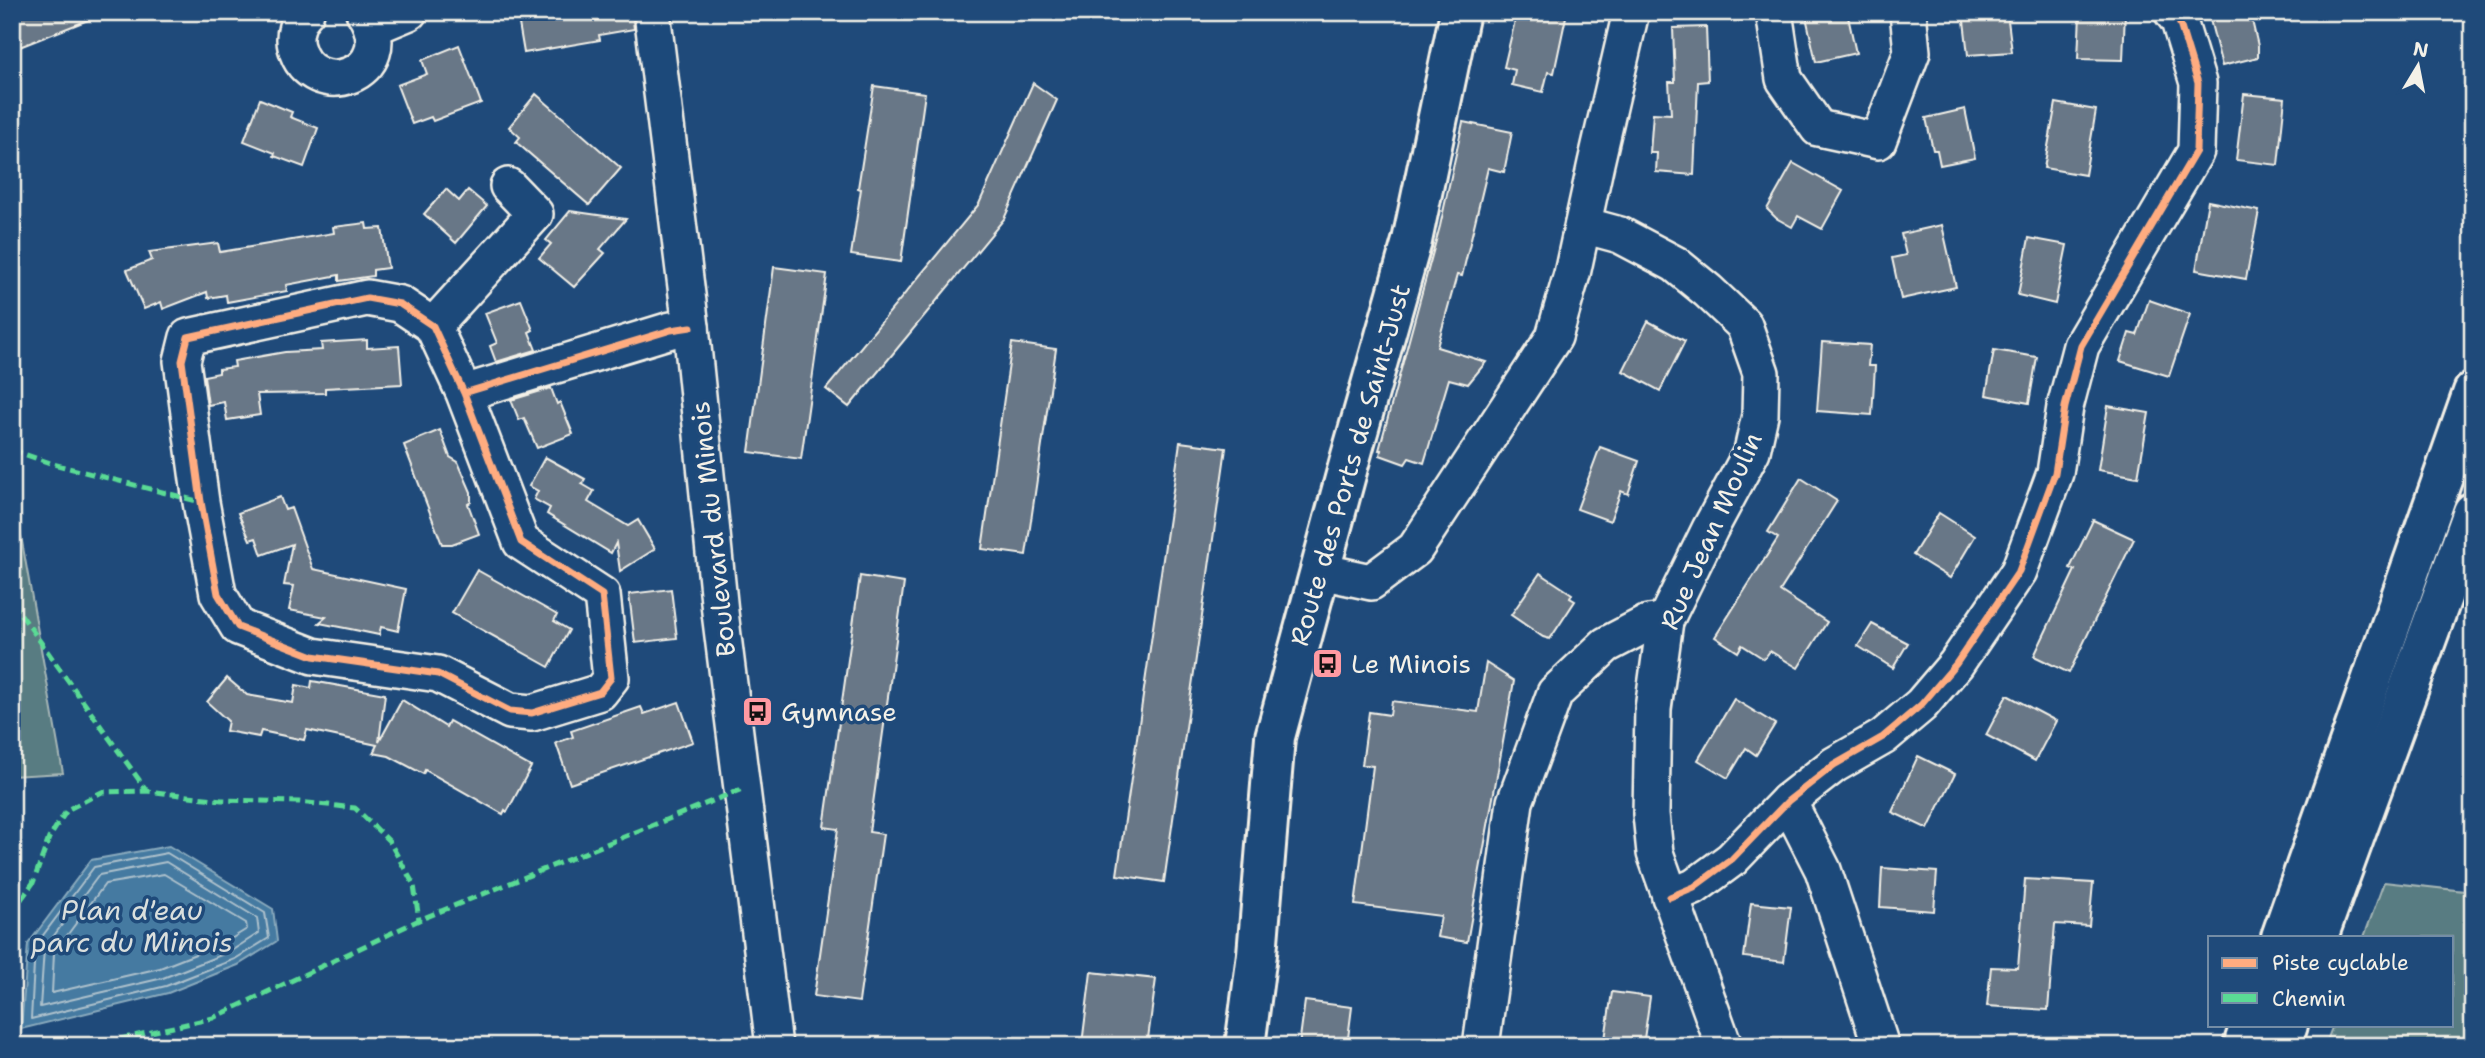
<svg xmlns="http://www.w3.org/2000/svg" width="2485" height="1058" viewBox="0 0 2485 1058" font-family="'Shantell Sans',sans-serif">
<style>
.green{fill:#597c82;stroke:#a6b6b5;stroke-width:2}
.water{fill:#447aa1;stroke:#8aaabd;stroke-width:2}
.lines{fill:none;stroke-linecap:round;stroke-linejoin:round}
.shore{stroke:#aec1cc;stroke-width:2}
.building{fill:#687787;stroke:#f4f1e8;stroke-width:2}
.street-casing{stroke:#f4f1e8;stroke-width:40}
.secondary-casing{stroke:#f4f1e8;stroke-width:44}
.highway-casing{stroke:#f4f1e8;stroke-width:44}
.street{stroke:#1f4a7a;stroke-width:35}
.secondary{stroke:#1f4a7a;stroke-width:38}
.highway{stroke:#1f4a7a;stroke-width:38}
.quiet{stroke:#5adb95;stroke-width:5;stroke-dasharray:10 5;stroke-linecap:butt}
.cycleway-casing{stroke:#1f4a7a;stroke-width:11}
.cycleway{stroke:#ffac80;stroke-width:7}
.labels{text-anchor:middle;stroke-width:7;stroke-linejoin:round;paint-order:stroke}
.street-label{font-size:26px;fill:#f4f1e8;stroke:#1f4a7a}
.poi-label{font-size:26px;fill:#f4f1e8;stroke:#1f4a7a;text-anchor:start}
.water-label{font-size:28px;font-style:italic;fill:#dadfdd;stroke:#1f4a7a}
</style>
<rect width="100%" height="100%" fill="#1f4a7a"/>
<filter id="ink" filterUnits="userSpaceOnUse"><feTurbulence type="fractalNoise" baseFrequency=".0143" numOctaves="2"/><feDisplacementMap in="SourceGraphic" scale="14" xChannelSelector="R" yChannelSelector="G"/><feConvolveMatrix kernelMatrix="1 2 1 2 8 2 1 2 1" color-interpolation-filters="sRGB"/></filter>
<g filter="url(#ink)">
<g class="green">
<path d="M12,485L63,773L12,776Z"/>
<path d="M2384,882L2473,892V1046H2325L2333,1025H2452V937H2364Z"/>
</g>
<path class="water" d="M169,846L273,909L277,941L238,965L168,993L21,1029L28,944L91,860Z"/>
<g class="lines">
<g class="shore">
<path d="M167,853L265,913L269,938L235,959L166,986L31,1019L35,946L94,867Z"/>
<path d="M166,862L257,918L259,933L231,951L163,978L40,1007L44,949L99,875Z"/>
<path d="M164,874L246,923L247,929L226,942L160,968L52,993L54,953L105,884Z"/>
</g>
</g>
<g class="building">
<path d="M12,12H103V14L12,50Z"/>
<path d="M517,12H632L634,29L599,35L600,40L524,53Z"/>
<path d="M1517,12H1567L1554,73L1548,72L1543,92L1512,85L1515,70L1504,67Z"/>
<path d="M1805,12H1847L1856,53L1816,62Z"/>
<path d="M1963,12H2007L2012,52L1968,55Z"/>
<path d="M2083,12H2125L2123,60L2078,59L2080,14Z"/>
<path d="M2208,12H2250L2258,46V57L2222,66Z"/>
<path d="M1706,27L1708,81L1698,82L1694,175L1656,172L1657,153H1650L1653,113L1671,114L1669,82H1675L1673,28Z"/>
<path d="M459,45L481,103L433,121L431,117L412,124L397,85L427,74L422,60Z"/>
<path d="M1033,83L1057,100L1004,219L849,407L826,389L979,204Z"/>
<path d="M874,86L925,93L901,262L851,255L861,189L858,188Z"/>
<path d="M536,94L621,168L589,205L516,142L520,137L509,127Z"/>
<path d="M2244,94L2285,98L2278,165L2236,160Z"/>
<path d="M260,99L292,112L290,117L318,128L304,167L274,156L275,153L244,141Z"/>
<path d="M2056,103L2096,110L2085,175L2044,168Z"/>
<path d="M1965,109L1975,158L1940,165L1937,150H1933L1926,118Z"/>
<path d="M1463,122L1512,132L1504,172L1488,168L1462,276L1457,275L1437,347L1486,362L1468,384L1449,379L1424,463L1409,458L1405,464L1380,455L1381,450H1379L1440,226Z"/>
<path d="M1793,163L1843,191L1822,229L1798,216L1792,227L1776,218L1767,209Z"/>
<path d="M446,189L459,201L468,190L487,206L456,243L424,214Z"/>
<path d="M2208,201L2259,211L2246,279L2196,270Z"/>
<path d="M570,211L626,219L600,249L605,253L574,287L539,258L551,244L546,240Z"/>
<path d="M366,223L367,229L382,228L388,268L373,270V276L339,281V275L286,285L287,291L227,302L226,295L208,298L207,292L163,309L161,302L144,309L127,270L152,260L149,252L218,243L220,252L334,233L333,227Z"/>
<path d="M1942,225L1956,287L1901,299L1892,258L1906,255L1901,234Z"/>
<path d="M2029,238L2067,245L2055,304L2018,295Z"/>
<path d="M774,267L827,274L801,459L749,452Z"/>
<path d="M521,300L533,330L529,332L536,350L496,362L490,346L497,343L485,313Z"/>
<path d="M2149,300L2190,314L2169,376L2120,361L2129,333L2137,335Z"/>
<path d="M1648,321L1685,341L1660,391L1623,371Z"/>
<path d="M367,340V348L399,346L402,384L325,388V393L257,394L260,415L227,420L224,402L208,405L204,376L219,373V369L235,367L234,361L285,352L322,350L321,343Z"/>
<path d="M1822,342L1870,345L1868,366H1875L1872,415L1817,411Z"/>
<path d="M1012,343L1056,349L1026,555L982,549Z"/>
<path d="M1994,350L2037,357L2029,403L1986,395Z"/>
<path d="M551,388L557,404L560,402L573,434L537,448L524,418L519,420L511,400Z"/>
<path d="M2108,406L2149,413L2138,477L2098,470Z"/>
<path d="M440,430L450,457L458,462L471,492V502L468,504L479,534L452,544H442L404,445Z"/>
<path d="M1180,442L1226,448L1164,882L1117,875Z"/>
<path d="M1600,447L1639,461L1628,494L1621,491L1610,521L1577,509Z"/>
<path d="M545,457L585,479L582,484L594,491L588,502L628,526L638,520L655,549L620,571L616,543L611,553L547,514L550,508L534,499L538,491L529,486Z"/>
<path d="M1801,478L1837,501L1780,591L1827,622L1798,668L1770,651L1764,659L1742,645L1738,652L1715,637L1778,538L1768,532Z"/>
<path d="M280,497L285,510L291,508L313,569L406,589L398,631L381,627L379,635L350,629L319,623L326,617L289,610L294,586L284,585L292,544L262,555L256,538L250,540L238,513Z"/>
<path d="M1939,513L1975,536L1950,578L1913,555Z"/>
<path d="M2093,520L2134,539L2069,673L2034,656L2075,570L2070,568Z"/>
<path d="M477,570L552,612L557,615L554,621L569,630L549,667L452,613Z"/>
<path d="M1540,573L1572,594L1570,598L1575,601L1550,639L1543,637L1511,615Z"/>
<path d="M860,576L904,583L869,832L883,834L859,1002L814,996L838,829L824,827Z"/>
<path d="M671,589L677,638L635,643L629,594Z"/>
<path d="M1872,624L1908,643L1893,668L1858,646Z"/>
<path d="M1486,663L1514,681L1467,942L1437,937L1441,916L1355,905L1373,766L1362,765L1369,712L1390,715L1392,701L1478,712Z"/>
<path d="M227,678L247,695L293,703L296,685L311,688L312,681L385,694L379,742L402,700L446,727L449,721L531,767L507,812L505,810L503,814L425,770L423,774L389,756L373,753L377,745L307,730L304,740L261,731L259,737L226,731L228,721L207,702Z"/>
<path d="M2007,695L2056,721L2035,761L1986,735Z"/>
<path d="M1734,699L1775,724L1756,755L1746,748L1728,778L1698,760Z"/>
<path d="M679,702L693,742L570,784L556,743L573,737L571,731L641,707L644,714Z"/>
<path d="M1918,756L1955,774L1928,829L1892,812Z"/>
<path d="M1882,868L1937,872L1934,911L1880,907Z"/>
<path d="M2025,879L2093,883L2089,926L2055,924L2048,1010L1987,1006L1991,967L2018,968Z"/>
<path d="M1751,903L1791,907L1784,962L1744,957Z"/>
<path d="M1091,972L1156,979L1147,1046L1082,1044Z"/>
<path d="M1612,992L1650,997L1643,1046H1604Z"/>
<path d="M1305,1001L1352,1007L1347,1046H1299Z"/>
</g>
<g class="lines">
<defs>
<g id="street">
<path d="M306,12C297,20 293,36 296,47C311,105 404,75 364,12"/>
<path d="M652,12L691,327L720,612L774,1046"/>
<path d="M1774,12L1784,79L1818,128L1878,141L1912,52L1908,12"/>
<path d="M373,27L409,12"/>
<path d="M1583,225L1620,235L1675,264L1708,291L1744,325L1761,373L1760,415L1752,451L1710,529L1665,621L1653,709L1651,814L1655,853L1724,1046"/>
<path d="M433,326L535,214L508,186"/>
<path d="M464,393L433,326L400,304L367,298L188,337L182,361L201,502L218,594L238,627L313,656L438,674L510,711L532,713L600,692L611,678L602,595L521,542L464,393L671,330L691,327"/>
<path d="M1320,571L1371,582L1415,549L1554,337L1572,274L1596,163L1631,12"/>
<path d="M1788,801L1823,870L1881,1046"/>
<path d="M1670,897L1694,887L1732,859L1788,801L1834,765L1883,737L1921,705L1956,664L2019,571L2055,473L2065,407L2081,346L2196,151L2198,83L2179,21L2172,12"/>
<path d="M1481,1046L1515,802L1555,693L1606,645L1648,623L1665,621"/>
</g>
<path id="secondary" d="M1245,1046L1257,954L1275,737L1351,456L1412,241L1460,12"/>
<g id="highway">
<path d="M2281,937L2473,392"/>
<path d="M2318,937L2473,512"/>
<path d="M2243,1046L2250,1025"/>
<path d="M2281,1046L2288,1025"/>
</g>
</defs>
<use href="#street" class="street-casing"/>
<use href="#secondary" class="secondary-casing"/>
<use href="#highway" class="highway-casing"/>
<use href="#street" class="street"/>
<use href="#secondary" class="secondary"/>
<use href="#highway" class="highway"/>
<g class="quiet">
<path d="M12,450L53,464L201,502"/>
<path d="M12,602L147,791"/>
<path d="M12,912L33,883L49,838L67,810L102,792L147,791L222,800L299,802L355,808L389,841L414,885L419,920"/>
<path d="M76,1046L98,1044L213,1018L419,920L742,789"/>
</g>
<defs>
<g id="cycleway">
<path d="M464,393L433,326L400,304L367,298L188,337L182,361L201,502L218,594L238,627L313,656L438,674L510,711L532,713L600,692L611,678L602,595L521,542L464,393L671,330L691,327"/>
<path d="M1670,897L1694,887L1732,859L1788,801L1834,765L1883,737L1921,705L1956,664L2019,571L2055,473L2065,407L2081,346L2196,151L2198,83L2179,21L2172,12"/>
</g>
</defs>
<use href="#cycleway" class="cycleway-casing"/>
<use href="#cycleway" class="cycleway"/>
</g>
</g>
<defs>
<symbol id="bus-square" viewBox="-11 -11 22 22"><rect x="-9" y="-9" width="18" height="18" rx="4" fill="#ff9aa2" stroke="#1f4a7a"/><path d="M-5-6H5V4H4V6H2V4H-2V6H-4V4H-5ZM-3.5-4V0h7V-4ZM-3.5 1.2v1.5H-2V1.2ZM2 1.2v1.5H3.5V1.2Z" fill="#111"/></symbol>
</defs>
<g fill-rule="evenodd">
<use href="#bus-square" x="1310" y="646" width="35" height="35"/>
<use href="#bus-square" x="740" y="694" width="35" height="35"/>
</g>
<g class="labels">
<g class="street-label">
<text transform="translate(1350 465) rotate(-74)" y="9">Route des Ports de Saint-Just</text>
<text transform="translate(713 529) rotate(-96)" y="9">Boulevard du Minois</text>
<text transform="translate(1711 531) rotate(-66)" y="9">Rue Jean Moulin</text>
</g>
<g class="poi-label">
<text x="1351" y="673">Le Minois</text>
<text x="781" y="721">Gymnase</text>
</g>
<g class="water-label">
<text x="132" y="920">Plan d'eau<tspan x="132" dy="32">parc du Minois</tspan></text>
</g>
</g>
<rect width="2485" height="1058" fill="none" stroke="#1f4a7a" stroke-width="42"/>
<rect x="21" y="21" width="2443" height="1016" fill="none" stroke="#f4f1e8" stroke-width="2.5" filter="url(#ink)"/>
<rect x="2208" y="936" width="245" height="91" fill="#1f4a7a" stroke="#748da6" stroke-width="2"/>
<rect x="2222" y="958" width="35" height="10" fill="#ffac80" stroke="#748da6" stroke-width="2"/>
<text x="2272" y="970" font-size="21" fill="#f4f1e8">Piste cyclable</text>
<rect x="2222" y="993" width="35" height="10" fill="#5adb95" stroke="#748da6" stroke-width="2"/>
<text x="2272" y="1006" font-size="21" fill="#f4f1e8">Chemin</text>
<g transform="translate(2418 66) rotate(10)" stroke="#1f4a7a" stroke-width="5" paint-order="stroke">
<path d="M0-5L12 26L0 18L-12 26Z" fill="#f4f1e8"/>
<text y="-10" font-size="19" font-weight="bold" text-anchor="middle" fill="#f4f1e8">N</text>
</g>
</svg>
